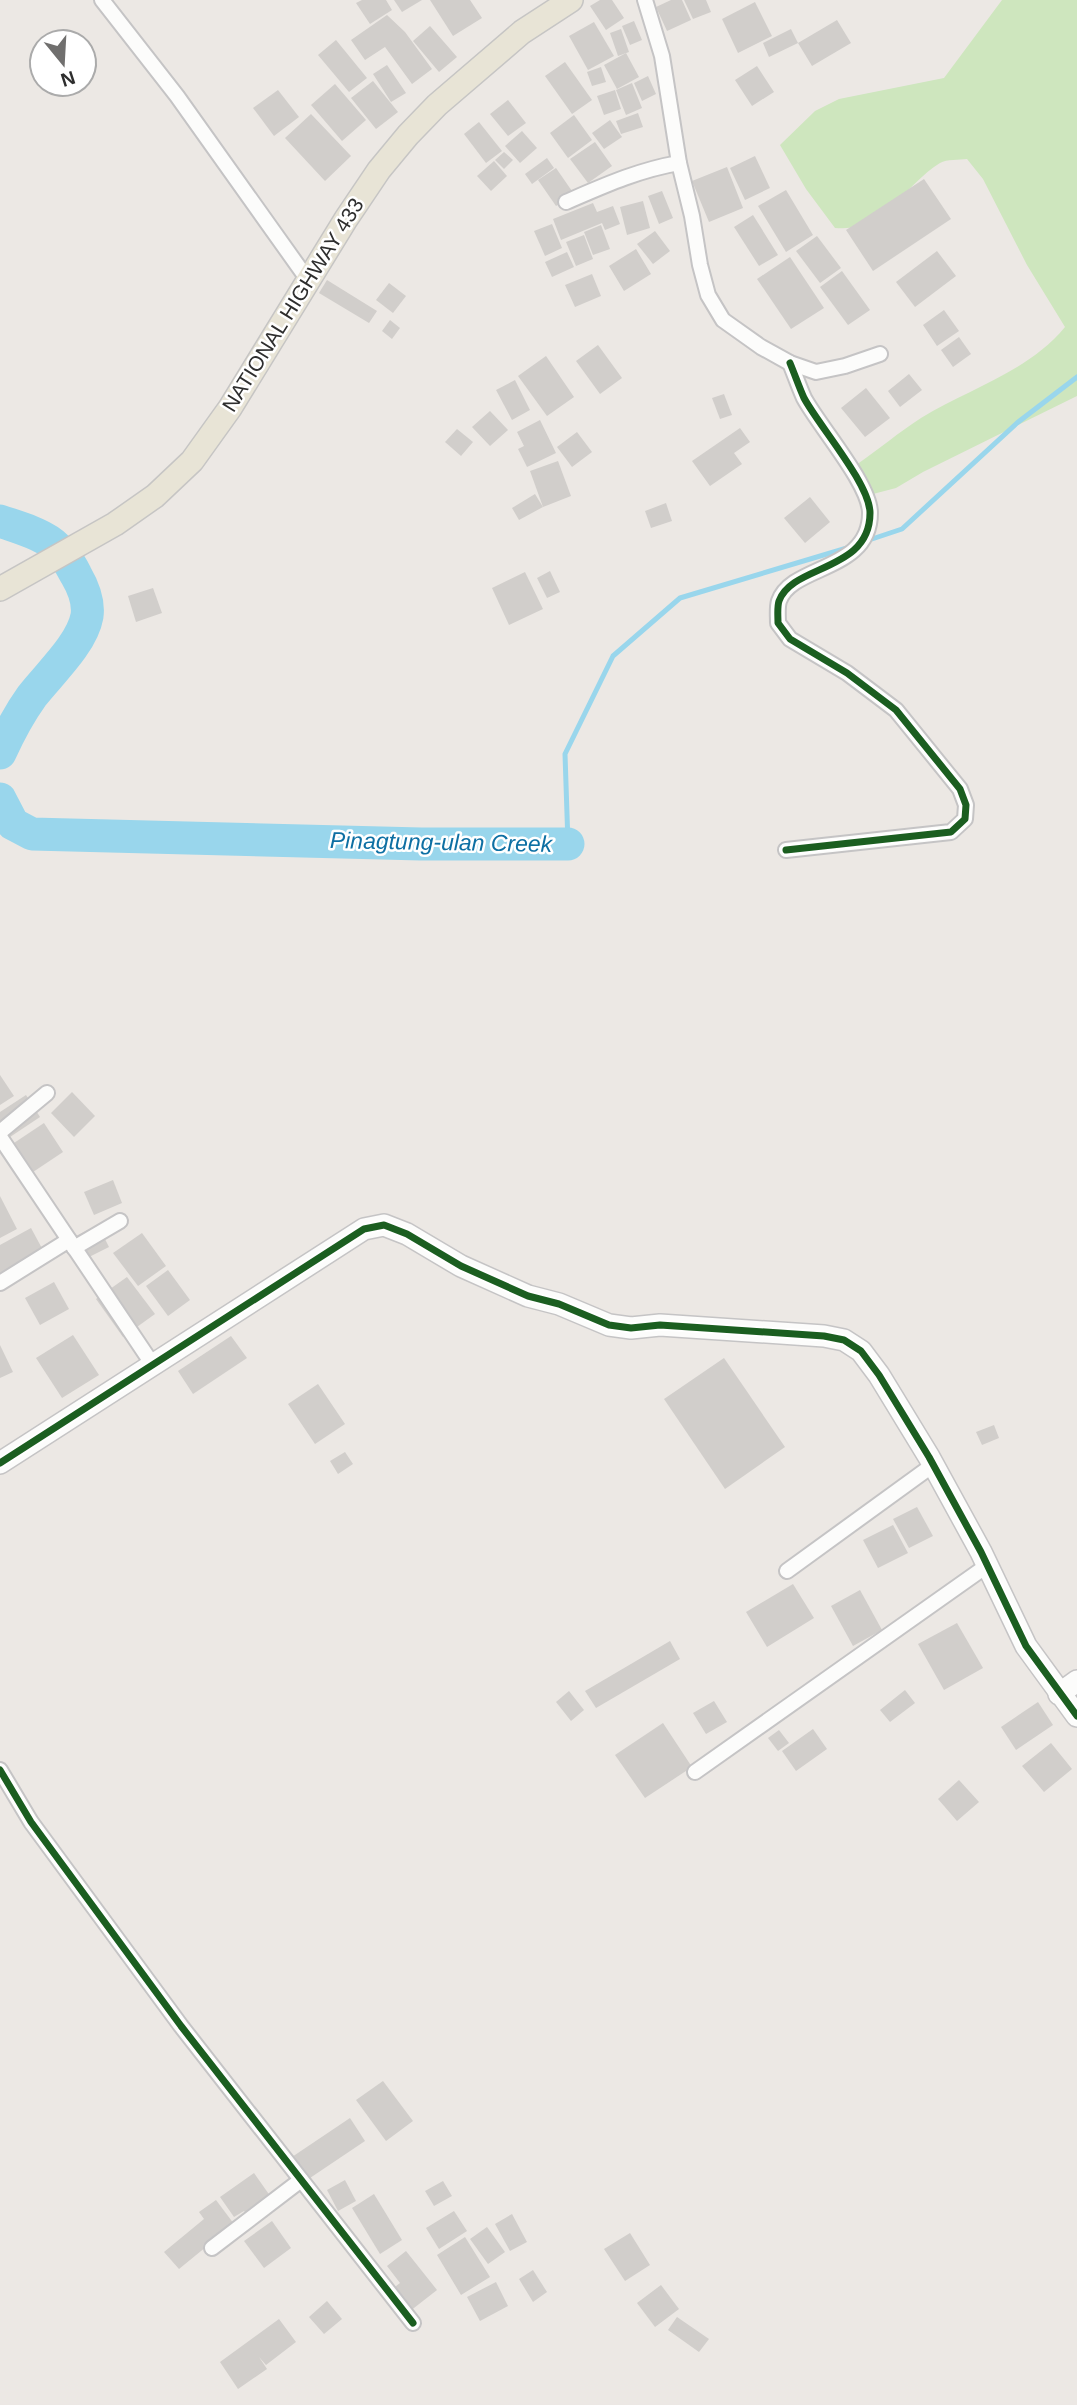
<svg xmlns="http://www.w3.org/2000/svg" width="1077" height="2405" viewBox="0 0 1077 2405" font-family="Arial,sans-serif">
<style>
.green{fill:#cee6be}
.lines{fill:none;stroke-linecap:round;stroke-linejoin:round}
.stream{stroke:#99d6ec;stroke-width:5}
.river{stroke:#99d6ec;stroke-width:33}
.building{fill:#d1cecb}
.street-casing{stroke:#c5c4c5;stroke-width:18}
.secondary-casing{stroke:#c5c4c5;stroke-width:24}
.primary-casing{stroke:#c6c5c4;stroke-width:26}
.street{stroke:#fcfcfb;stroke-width:14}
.secondary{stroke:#fcfcfb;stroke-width:21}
.primary{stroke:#e8e4d6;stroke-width:23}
.cycleway-casing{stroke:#fff;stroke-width:11}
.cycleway{stroke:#1b5e20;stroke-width:7}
.labels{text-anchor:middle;stroke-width:5;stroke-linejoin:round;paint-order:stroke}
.street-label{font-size:21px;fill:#2e2e2e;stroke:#fff}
.water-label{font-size:23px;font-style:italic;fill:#0d6fa3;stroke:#fff}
</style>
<rect width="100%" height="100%" fill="#ece8e4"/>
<path class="green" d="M1002,0H1077V396L923,472L896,488L873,494L856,465C878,450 899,432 921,418C970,388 1028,372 1065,327L1027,265L983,179L967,159C959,160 947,159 940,163C903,186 884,233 835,228L806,189L780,145L815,111L839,99L944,78Z"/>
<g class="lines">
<g class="stream">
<path d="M863,542L902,529L1017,423L1077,377"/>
<path d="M568,844L565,754L613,656L680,598L847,548"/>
</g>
<g class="river">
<path d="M0,521C38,534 57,537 76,575C83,587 89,602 87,616C82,644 49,674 32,696C19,714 9,733 0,753"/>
<path d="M0,799L13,824L32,834L421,844H568"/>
</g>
</g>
<g class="building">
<path d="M362,0H386L392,10L370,24L356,3Z"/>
<path d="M394,0H422L402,12Z"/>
<path d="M430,0H470L482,18L453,36Z"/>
<path d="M600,0H612L624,18L606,30L590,6Z"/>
<path d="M671,0H682L691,20L667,31L656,7Z"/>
<path d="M684,0H706L711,12L693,19Z"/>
<path d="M755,2L772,36L738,53L722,19Z"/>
<path d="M387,15L405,32L432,69L412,84L385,47L365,60L351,40Z"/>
<path d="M837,20L851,43L812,66L798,43Z"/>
<path d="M634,21L642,40L630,45L622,26Z"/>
<path d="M594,22L614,56L588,70L569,36Z"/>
<path d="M430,26L457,57L439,72L413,41Z"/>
<path d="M621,29L629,52L618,56L610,33Z"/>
<path d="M791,29L798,43L769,57L763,43Z"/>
<path d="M336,40L367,78L349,92L318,55Z"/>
<path d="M626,53L639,77L617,89L604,65Z"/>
<path d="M565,62L592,100L572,114L545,76Z"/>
<path d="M387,65L406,93L391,102L373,74Z"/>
<path d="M757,66L774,92L752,106L735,80Z"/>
<path d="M601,67L606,82L592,86L587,72Z"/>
<path d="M648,76L656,94L642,101L634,83Z"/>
<path d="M373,81L398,112L376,129L351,98Z"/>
<path d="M632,83L642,108L626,115L616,90Z"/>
<path d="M335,84L366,120L342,141L311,105Z"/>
<path d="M278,90L299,117L274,136L253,108Z"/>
<path d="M615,90L621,109L604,115L597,96Z"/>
<path d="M508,100L526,123L508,136L490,114Z"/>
<path d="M638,113L643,127L621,134L616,121Z"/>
<path d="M311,114L351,156L325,181L285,138Z"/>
<path d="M574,115L592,140L568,158L550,133Z"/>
<path d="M610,120L622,137L604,149L592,133Z"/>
<path d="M479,122L502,151L486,163L464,134Z"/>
<path d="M522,131L537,148L520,163L505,146Z"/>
<path d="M595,142L612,166L588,183L570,159Z"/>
<path d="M504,152L513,160L504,169L495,160Z"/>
<path d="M755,156L770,188L745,200L730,168Z"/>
<path d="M547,158L554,168L532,184L525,174Z"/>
<path d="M494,161L507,176L491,191L477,176Z"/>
<path d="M727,167L743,208L709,222L692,181Z"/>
<path d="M556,168L574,194L556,206L538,180Z"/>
<path d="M924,179L951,219L873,271L846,230Z"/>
<path d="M786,190L813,235L786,252L758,206Z"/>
<path d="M662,191L673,218L659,224L648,196Z"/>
<path d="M643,201L650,228L627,235L620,207Z"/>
<path d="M593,203L597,212L613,206L620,224L605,230L602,223L561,240L553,219Z"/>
<path d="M753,215L778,255L759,266L734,227Z"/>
<path d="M552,224L562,248L545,256L534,231Z"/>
<path d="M601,225L610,249L593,255L584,232Z"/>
<path d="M655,231L670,251L653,264L637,244Z"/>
<path d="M584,235L593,259L576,266L566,242Z"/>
<path d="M817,236L841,268L820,283L796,251Z"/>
<path d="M636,249L651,274L624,291L609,266Z"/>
<path d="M937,251L956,276L915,307L896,282Z"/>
<path d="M567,252L574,267L552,277L545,262Z"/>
<path d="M790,257L824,308L791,329L757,279Z"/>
<path d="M842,271L870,310L848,325L820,287Z"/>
<path d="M592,274L601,296L575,307L565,285Z"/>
<path d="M327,280L377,311L369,323L319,293Z"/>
<path d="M389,283L406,296L393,313L376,300Z"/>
<path d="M944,310L959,331L937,346L923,325Z"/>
<path d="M390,320L400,328L392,339L382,331Z"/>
<path d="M959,337L971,354L953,367L941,350Z"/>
<path d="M598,345L622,378L600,394L576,361Z"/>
<path d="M546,356L574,397L547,416L518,376Z"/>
<path d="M909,374L922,390L900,407L888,391Z"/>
<path d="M515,380L530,410L512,420L496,390Z"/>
<path d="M866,388L890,418L865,437L841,408Z"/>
<path d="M724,394L732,415L720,419L712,398Z"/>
<path d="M490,411L508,430L490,446L472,427Z"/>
<path d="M540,420L556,453L527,467L518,449L524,446L517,432Z"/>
<path d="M740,428L750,442L734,453L742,464L710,486L692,461Z"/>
<path d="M457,429L473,442L461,456L445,442Z"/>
<path d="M577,432L592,452L572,467L557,447Z"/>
<path d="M558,461L571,496L543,507L530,471Z"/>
<path d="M535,494L543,507L519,520L512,508Z"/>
<path d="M810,497L830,522L805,543L784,518Z"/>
<path d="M666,503L672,521L651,528L645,511Z"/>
<path d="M550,571L560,592L547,598L537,578Z"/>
<path d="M525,572L543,609L509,625L492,588Z"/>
<path d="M153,588L162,613L136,622L128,596Z"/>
<path d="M0,1075L14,1096L0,1105Z"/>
<path d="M72,1092L95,1116L74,1137L51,1113Z"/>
<path d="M26,1095L40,1117L10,1137L0,1123V1112Z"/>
<path d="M44,1123L63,1152L21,1180L2,1151Z"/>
<path d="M113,1180L122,1203L94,1215L84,1192Z"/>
<path d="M0,1196L17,1229L0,1238Z"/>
<path d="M98,1225L109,1247L77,1263L66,1241Z"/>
<path d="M31,1228L44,1252L0,1275V1245Z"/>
<path d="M142,1233L166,1266L138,1286L113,1253Z"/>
<path d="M168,1270L190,1300L168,1316L146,1286Z"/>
<path d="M127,1277L155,1314L123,1337L96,1299Z"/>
<path d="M54,1282L69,1309L40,1325L25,1298Z"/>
<path d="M73,1335L99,1375L62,1398L36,1358Z"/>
<path d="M231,1336L247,1358L193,1394L178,1371Z"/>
<path d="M0,1345L13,1372L0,1378Z"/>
<path d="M724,1358L785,1447L725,1489L664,1399Z"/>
<path d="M318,1384L345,1424L315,1444L288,1404Z"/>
<path d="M994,1425L999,1438L982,1445L976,1432Z"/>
<path d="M345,1452L353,1464L338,1474L330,1461Z"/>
<path d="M917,1507L933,1536L909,1548L893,1519Z"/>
<path d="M893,1525L908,1553L878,1568L863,1540Z"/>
<path d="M793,1584L814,1618L767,1647L746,1612Z"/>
<path d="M860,1590L882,1630L853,1646L831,1606Z"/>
<path d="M957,1623L983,1668L944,1690L918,1644Z"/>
<path d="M670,1641L680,1659L596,1708L585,1691Z"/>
<path d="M905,1690L915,1703L890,1722L880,1710Z"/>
<path d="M569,1691L584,1710L571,1721L556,1702Z"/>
<path d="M714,1701L727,1722L706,1734L693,1713Z"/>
<path d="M1038,1702L1053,1725L1016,1750L1001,1727Z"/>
<path d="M663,1723L692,1767L645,1798L615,1755Z"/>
<path d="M813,1729L827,1749L796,1771L782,1751Z"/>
<path d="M779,1730L789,1743L778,1751L768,1738Z"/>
<path d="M1051,1743L1072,1769L1044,1792L1022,1766Z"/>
<path d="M959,1780L979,1802L957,1821L938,1799Z"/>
<path d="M383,2081L413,2121L386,2141L356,2100Z"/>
<path d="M350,2118L365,2141L304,2182L289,2159Z"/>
<path d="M254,2173L273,2200L249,2217L244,2211L234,2217L220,2197Z"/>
<path d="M345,2180L356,2201L338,2211L327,2190Z"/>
<path d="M443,2181L452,2196L434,2206L425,2191Z"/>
<path d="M374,2194L402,2240L380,2254L352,2208Z"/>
<path d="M216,2200L234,2224L179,2269L164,2252L204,2219L199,2212Z"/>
<path d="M454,2211L467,2231L439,2249L426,2228Z"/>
<path d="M512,2214L527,2242L510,2251L495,2224Z"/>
<path d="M272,2221L291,2248L264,2268L244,2241Z"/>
<path d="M487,2227L505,2252L488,2264L470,2239Z"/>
<path d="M630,2233L650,2265L625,2281L604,2249Z"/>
<path d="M465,2237L490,2277L461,2295L437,2255Z"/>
<path d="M406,2251L437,2290L405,2315L387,2293L400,2283L387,2266Z"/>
<path d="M533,2270L547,2292L533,2302L519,2279Z"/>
<path d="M496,2282L508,2306L480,2321L467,2297Z"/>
<path d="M661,2285L679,2309L655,2327L637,2303Z"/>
<path d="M327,2301L342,2319L324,2334L309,2317Z"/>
<path d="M677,2317L709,2339L699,2352L668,2330Z"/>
<path d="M279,2319L296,2342L266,2365L259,2357L267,2369L238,2389L220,2362Z"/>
</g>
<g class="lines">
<defs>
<g id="street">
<path d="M102,0L177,96L308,280"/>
<path d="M645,0L662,56L679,163L692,216L700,265L708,295L723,320L761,347L790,363L816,372L845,366L880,354"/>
<path d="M566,202C603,186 638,170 679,163"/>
<path d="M786,850L951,832L965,819L966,805L960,789L896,710L847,673L790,639L778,623C778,616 777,607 779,601C792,564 870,572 870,513C870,484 819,426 804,398C799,387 795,375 790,363"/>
<path d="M0,1132L47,1093"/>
<path d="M0,1137L153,1365"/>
<path d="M74,1248L120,1221"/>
<path d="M0,1283L69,1240"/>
<path d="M787,1571L933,1465"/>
<path d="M0,1770L31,1822L181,2026L413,2323"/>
<path d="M695,1772L988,1565"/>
<path d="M212,2248L301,2180"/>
</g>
<g id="secondary">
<path d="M0,1463L364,1229L384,1225L407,1234L461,1266L528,1296L559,1304L609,1325L631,1328L660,1325L824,1336L844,1340L861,1351L879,1375L929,1457L981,1552L1026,1646L1077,1716"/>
<path d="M1059,1694L1077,1681"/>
</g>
<path id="primary" d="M0,589L115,524L155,496L192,461L230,408L346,219L379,170L408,135L437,105L522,32L571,0"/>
</defs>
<use href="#street" class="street-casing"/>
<use href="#secondary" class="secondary-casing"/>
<use href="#primary" class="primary-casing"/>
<use href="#street" class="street"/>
<use href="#secondary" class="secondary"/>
<use href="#primary" class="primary"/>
<defs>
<g id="cycleway">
<path d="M786,850L951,832L965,819L966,805L960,789L896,710L847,673L790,639L778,623C778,616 777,607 779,601C792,564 870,572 870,513C870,484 819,426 804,398C799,387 795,375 790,363"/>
<path d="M0,1463L364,1229L384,1225L407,1234L461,1266L528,1296L559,1304L609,1325L631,1328L660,1325L824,1336L844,1340L861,1351L879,1375L929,1457L981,1552L1026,1646L1077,1716"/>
<path d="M0,1770L31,1822L181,2026L413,2323"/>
</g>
</defs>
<use href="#cycleway" class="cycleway-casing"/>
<use href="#cycleway" class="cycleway"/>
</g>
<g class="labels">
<g class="street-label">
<text transform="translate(293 305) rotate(-58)" y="7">NATIONAL HIGHWAY 433</text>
</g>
<g class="water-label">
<text transform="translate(441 842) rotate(1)" y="8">Pinagtung-ulan Creek</text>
</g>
</g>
<g transform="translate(63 63) rotate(162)"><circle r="33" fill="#ffffff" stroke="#ababab" stroke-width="2"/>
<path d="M0-5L12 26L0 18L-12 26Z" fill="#706f6e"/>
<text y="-10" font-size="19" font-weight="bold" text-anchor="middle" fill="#2e2e2e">N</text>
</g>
</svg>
